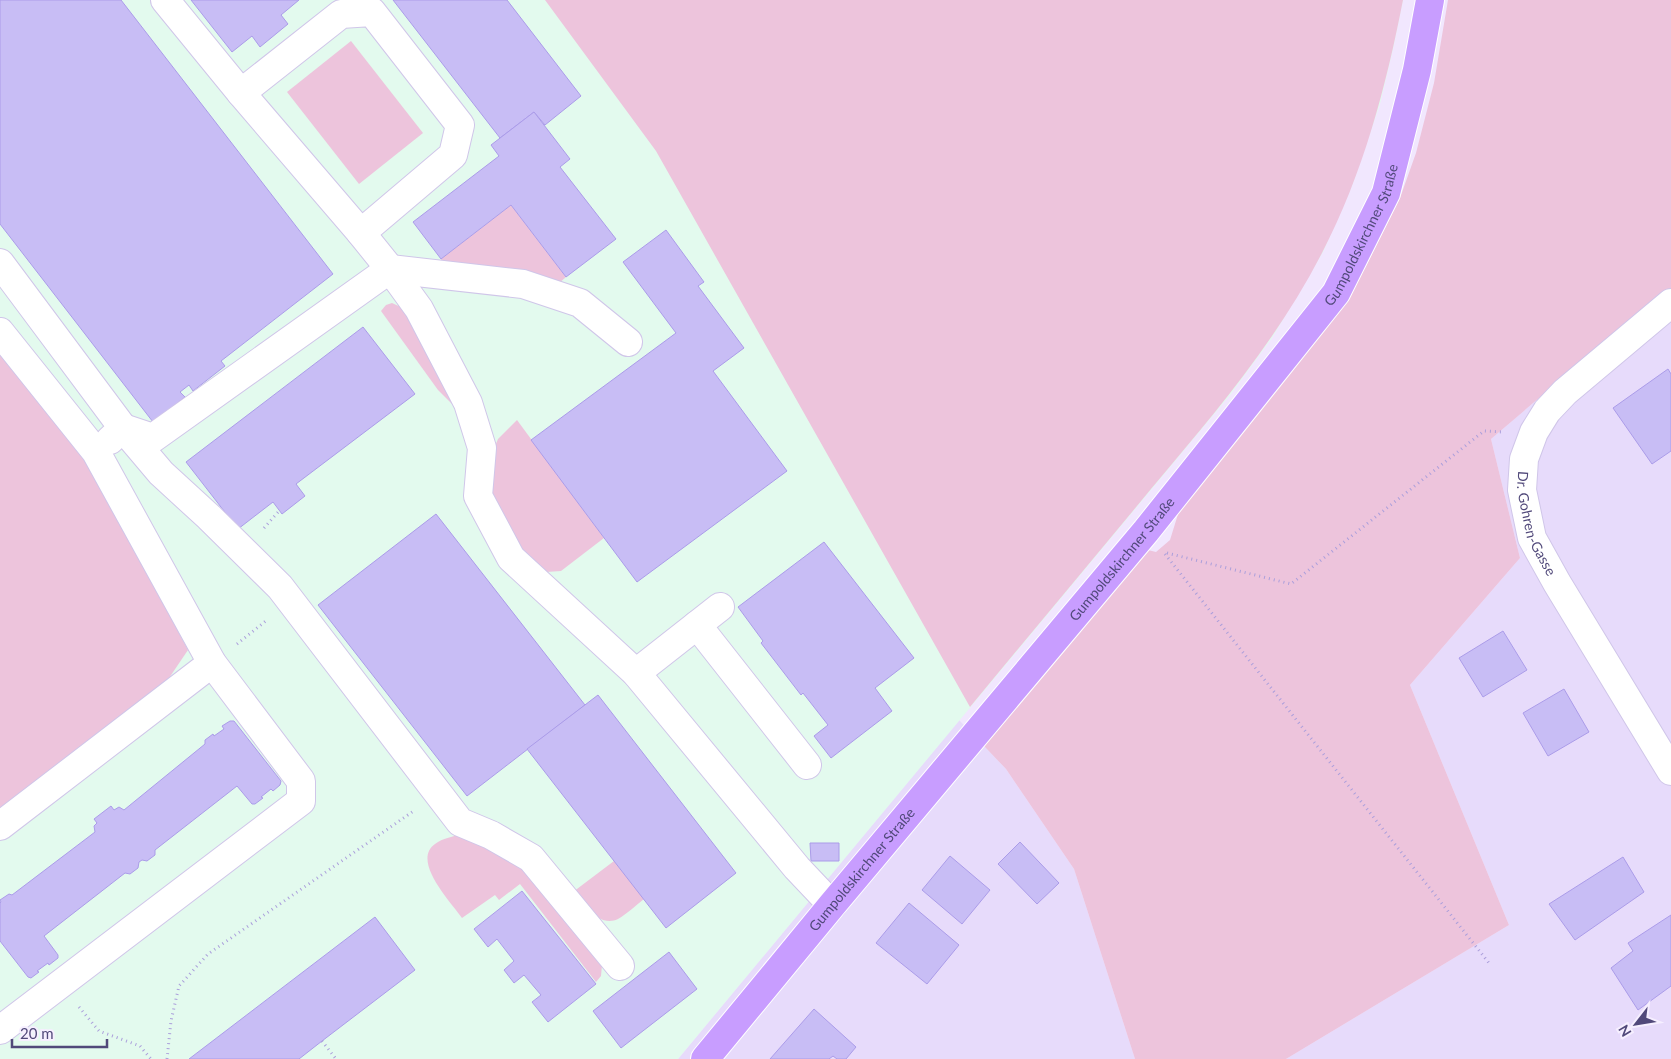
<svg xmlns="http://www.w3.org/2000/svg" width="1671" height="1059" viewBox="0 0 1671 1059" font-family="Lato,sans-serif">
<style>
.residential{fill:#e7dbfb}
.education{fill:#e3faee}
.green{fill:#edc4dc}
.building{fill:#c8bdf5;stroke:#ab9ce9}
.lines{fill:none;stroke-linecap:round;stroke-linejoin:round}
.minor-casing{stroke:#d0c6e9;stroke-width:30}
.major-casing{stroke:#fff;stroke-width:30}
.path{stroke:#ab9fdb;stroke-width:3;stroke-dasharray:1 4;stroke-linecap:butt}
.minor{stroke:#fff;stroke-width:28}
.major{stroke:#c89dff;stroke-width:28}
.labels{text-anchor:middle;stroke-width:4;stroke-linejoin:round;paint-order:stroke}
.street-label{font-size:14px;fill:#51497a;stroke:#f6efff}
</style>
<rect width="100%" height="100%" fill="#f1e7fe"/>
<g class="residential">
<path d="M1671,294V1059H1286L1509,925L1410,685L1520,558L1491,439L1620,329Z"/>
<path d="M959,720L1006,769L1074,869L1135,1059H678Z"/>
</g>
<path class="education" d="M0,0H1403L1393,49L1380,104L1353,183L1323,252L1272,338L1230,395L678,1059H0Z"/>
<g class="green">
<path d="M545,0H1403C1386,87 1363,174 1322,253C1276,342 1215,413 1151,489C1091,562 1030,634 970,707L656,151Z"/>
<path d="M1448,0H1671V294L1620,329L1491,439L1520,558L1410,685L1509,925L1286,1059H1135L1074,869L1006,769L984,746L1148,550L1156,552L1170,540L1179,511L1335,316L1366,266L1400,198L1416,153L1434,83Z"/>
<path d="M351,41L423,133L359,184L287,92Z"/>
<path d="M511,205L566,277L558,284L444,267L441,259Z"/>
<path d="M392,303L405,309L455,407L438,390L381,311L386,305Z"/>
<path d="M0,344L74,437L188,650L167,681L0,809Z"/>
<path d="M517,420L604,538L561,571L546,572L528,559L491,507L490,458L498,439Z"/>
<path d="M461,834L522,859L602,965L601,976L596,982L520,884L499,900L495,895L462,918C451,902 411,861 435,844C443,838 452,837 461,834Z"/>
<path d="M614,861L644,899C636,905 627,914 618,919C599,928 584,904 573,892Z"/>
</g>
<g class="building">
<path d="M0,0H121L333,274L221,361L225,366L193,391L189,385L180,392L185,397L153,422L0,224Z"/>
<path d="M191,0H299L281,15L288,24L260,47L252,36L232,52Z"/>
<path d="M393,0H507L581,96L545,125L534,112L500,138Z"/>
<path d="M534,112L570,159L560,167L616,239L566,277L511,205L441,259L413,222L499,156L491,145Z"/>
<path d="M666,230L704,282L698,286L744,348L713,371L787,471L637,582L531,440L676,333L623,262Z"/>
<path d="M363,327L415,394L296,484L305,496L282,514L273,502L238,529L186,462Z"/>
<path d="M1668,369L1671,374V451L1652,464L1613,408Z"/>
<path d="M436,514L585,705L467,796L318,605Z"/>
<path d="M824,542L914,658L875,688L892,711L831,758L814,736L828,725L803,693L801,695L761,643L763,641L738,607Z"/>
<path d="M1503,631L1527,670L1483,697L1459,658Z"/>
<path d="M1564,689L1589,732L1548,756L1523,713Z"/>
<path d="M598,695L736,873L666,928L527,749Z"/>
<path d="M230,721H234L281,781L280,785L273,791L271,789L261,797L263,798L255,804H252L237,786L155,850V855L147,861L142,860L139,862L138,868L130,874L125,873L44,936L58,955V958L49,965L48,963L37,971L39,972L31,978L28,977L0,941V903L1,902L0,900L9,894L12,895L95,832L94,826L97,823L94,819L111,806L114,810L119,807L124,810L205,744V740L213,734L214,736L224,729L222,726Z"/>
<path d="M1020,842L1059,883L1037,904L998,864Z"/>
<path d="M810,843H839V861H811Z"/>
<path d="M950,856L990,890L962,924L922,890Z"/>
<path d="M1623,857L1644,892L1575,940L1549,904Z"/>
<path d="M522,891L596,984L548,1022L532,1002L541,995L524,975L514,983L504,970L514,961L497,939L488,947L474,929Z"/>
<path d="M909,903L959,945L927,984L876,943Z"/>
<path d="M1671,915V986L1638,1010L1611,968L1633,951L1628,943Z"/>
<path d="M375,917L415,970L322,1041L299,1059H189Z"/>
<path d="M669,952L697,989L621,1048L593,1011Z"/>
<path d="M814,1009L856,1047L846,1059H837L833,1056L829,1059H770Z"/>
</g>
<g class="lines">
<defs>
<g id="minor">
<path d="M165,0L241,93L361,233L390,269L419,309L468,403L482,448L478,496L511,558L636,673L797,868L832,905"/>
<path d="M241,93L341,14L372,12L460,125L453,155L361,233"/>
<path d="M0,263L123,428L110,440"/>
<path id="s1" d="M1671,303L1565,392L1547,411L1534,432L1524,459L1522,490L1532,538L1557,583L1671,771"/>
<path d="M0,332L96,452L212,663L301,781V801L0,1030"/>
<path d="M123,428L161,473L209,517L280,587L460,822L491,835L531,858L620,966"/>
<path d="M123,428L153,438L390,269L523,284L580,303L628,342"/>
<path d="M697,625L807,765"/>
<path d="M636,673L720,607"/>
<path d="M0,826L212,663"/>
</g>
<g id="major">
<path id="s2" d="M705,1059L832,905L1146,531L1336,293L1386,193L1417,70L1430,0"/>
</g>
</defs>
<use href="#minor" class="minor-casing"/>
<use href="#major" class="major-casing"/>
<g class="path">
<path d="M264,528L280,510"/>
<path d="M1167,553L1291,584L1484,431L1503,432"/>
<path d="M1165,554L1489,963"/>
<path d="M237,644L267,620"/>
<path d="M79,1007L99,1031L140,1046L151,1059"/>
<path d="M322,1041L336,1059"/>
<path d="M167,1059L171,1021L179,986L208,954L415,810"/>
</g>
<use href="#minor" class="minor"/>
<use href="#major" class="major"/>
</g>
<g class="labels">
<g class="street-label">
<text dy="5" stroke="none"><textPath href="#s2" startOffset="1056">Gumpoldskirchner Straße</textPath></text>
<text dy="5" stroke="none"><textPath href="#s1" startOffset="285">Dr. Gohren-Gasse</textPath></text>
<text dy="5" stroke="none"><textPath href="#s2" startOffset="651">Gumpoldskirchner Straße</textPath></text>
<text dy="5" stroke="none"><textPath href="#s2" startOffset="246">Gumpoldskirchner Straße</textPath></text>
</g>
</g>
<g transform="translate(1636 1024) rotate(239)" stroke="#f6efff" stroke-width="4" paint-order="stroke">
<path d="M0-4L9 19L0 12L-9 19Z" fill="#51497a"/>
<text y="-8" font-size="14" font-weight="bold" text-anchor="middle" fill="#51497a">N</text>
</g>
<path d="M12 1039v8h95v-8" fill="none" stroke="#51497a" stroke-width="2.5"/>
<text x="20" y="1039" font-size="15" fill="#51497a" stroke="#f6efff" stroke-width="4" paint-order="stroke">20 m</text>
</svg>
